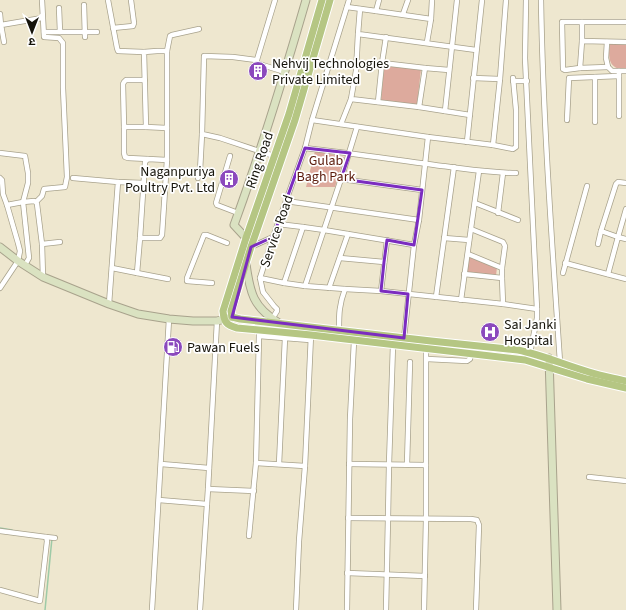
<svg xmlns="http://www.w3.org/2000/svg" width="626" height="610" viewBox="0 0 626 610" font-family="'Source Sans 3','Noto Sans Devanagari',sans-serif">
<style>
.green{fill:#ddaa9d}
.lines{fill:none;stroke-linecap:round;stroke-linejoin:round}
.stream{stroke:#9dcaa7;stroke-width:1.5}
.street-casing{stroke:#a8a28c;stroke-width:6}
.secondary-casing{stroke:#a8a28c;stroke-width:9}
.primary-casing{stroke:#fff;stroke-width:9}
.street{stroke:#fff;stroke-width:4.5}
.secondary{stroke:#dae2c1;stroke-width:7}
.primary{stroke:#b5c683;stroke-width:7}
.marked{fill:none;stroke:#7b2cbf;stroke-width:3;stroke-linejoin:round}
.labels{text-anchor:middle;stroke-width:3.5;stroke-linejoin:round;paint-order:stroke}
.poi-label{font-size:14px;fill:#15130a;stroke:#fff;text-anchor:start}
.street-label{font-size:14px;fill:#15130a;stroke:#fff}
.park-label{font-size:14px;fill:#5b1b0b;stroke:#fff}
</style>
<rect width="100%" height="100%" fill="#eee7cf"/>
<g class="green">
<path d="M610,43H626V70C608,69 608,58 610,43Z"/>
<path d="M384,66L421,69L417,105L381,101Z"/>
<path d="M315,151L344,157L335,187H306Z"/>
<path d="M469,256L497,267L496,276L466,272Z"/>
</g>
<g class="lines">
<g class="stream">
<path d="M0,528L12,530"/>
<path d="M45,610L52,538"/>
</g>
<defs>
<g id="street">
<path d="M108,0L117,48L118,51L144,52"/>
<path d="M275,0L256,63L285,72"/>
<path d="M526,0L525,58L537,309V318L530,353"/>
<path d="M541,0C543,121 552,242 560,362"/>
<path d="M84,5L85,37"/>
<path d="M347,7L376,11L379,0"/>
<path d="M59,8L60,32"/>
<path d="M360,9L358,34L476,50"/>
<path d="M376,11L431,19L427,42"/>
<path d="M0,14L1,25"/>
<path d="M403,14L408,0"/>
<path d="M431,19L432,0"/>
<path d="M582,22V41"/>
<path d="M113,28L133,26L134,23L131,0"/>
<path d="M44,32H97"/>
<path d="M358,34L356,71L351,99L419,107L470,115"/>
<path d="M4,42L1,25L42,18"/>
<path d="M607,42L606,58L608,67L612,71H619"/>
<path d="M167,51L170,36L172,35L199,29"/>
<path d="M256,60L233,57L204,56L202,134L220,138L274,156"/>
<path d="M382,63L386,37"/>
<path d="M608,67L580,68L582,41L626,42"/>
<path d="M580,68L565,70L563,69L562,22H626"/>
<path d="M595,77V122"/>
<path d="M473,78L500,79"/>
<path d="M513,81H527"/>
<path d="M378,102L382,63L425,68"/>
<path d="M419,107L425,68L449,70"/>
<path d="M445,111L457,0"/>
<path d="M619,116V71H626"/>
<path d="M312,120L428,137L493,145L500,79L506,0"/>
<path d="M567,120L569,78L619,76"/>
<path d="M341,124L351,99"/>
<path d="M124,127V153L125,157L128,158L148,159"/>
<path d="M146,127L167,128"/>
<path d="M357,127L341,179L305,286L345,289L381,291L503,304L537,309"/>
<path d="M467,142L482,0"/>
<path d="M493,145L513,149L516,147V110L513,78"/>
<path d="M305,148C351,153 396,160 442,166C467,169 491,173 516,173"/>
<path d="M0,153L25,156L28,173V183L23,202L29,258L25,265"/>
<path d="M230,156L216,203L217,205L238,213"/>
<path d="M0,178L2,180L3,194L7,205L18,243L20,251L18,261L0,288"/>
<path d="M73,178L118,182L109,304"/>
<path d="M198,178L200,171L202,134"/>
<path d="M341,179L422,190"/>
<path d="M118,182L144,183"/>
<path d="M286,201L419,220"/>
<path d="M36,202L42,196L44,189L65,187L67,177L63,88V43L59,38L44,37L42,0"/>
<path d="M475,203L518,220"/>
<path d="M7,205L23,202L34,201L36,202L37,204L42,244L43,277"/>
<path d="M498,213L503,173"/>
<path d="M278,224L303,227"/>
<path d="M471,229L503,242L505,246L502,268"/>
<path d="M601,231L618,237L626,209"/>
<path d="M140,238L145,162L148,159L167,160"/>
<path d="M444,238L469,240"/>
<path d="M42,244L60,242"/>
<path d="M598,244L601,231L616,184L618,182L626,183"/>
<path d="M251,247L273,237"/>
<path d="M468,254L502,268V278L503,304"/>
<path d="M340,258L384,262"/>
<path d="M565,263L626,279"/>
<path d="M112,268L137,273L140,238H160L162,235L167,160V51H157L144,52L146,127H124L123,84L124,82L126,80H145"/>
<path d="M137,273L168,279"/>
<path d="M563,273L587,186"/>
<path d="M464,274L502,278"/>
<path d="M608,274L618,237L626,239"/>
<path d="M260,278L284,283L303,227L324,230L414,245"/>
<path d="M212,283L187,281V278L204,235H207L227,243"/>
<path d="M284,283L305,286"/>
<path d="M329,288L348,234"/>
<path d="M381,291L387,240"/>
<path d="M436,297L454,167"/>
<path d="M461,300L479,171"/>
<path d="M272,319L277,311V309L274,306L263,292L260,278L273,237L305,148L312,120L349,0"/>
<path d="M260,330L259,336L256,463L305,466"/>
<path d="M339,330C339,314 339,305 345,289"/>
<path d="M259,336L310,340"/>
<path d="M404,338L414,245L419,220L428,137"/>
<path d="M427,359L467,361L470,359L471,353"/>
<path d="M161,464L209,468"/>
<path d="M279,464L285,338"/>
<path d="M349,464L426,465"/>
<path d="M407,464L410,362"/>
<path d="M589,477L626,481"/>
<path d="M208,489L254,491"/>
<path d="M159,500L207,504"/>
<path d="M348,518L471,519L477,520L479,525L476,610"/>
<path d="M0,531L46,537L47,541L40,601L0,590"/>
<path d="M249,536L256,463"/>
<path d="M46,537L55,538"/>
<path d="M347,573L425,576"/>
<path d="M152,610L169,319"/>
<path d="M200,610L208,489L217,321"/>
<path d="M296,610L299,541L305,466L311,335"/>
<path d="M347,610L350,419L354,341"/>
<path d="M386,610L388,518L389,464L393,345"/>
<path d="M424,610L426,519V348"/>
</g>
<g id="secondary">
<path d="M246,238L234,225C261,151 284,76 306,0"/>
<path d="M0,247L18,261L43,277L109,304L138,314L169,319L193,321H217L232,317"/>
<path d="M246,264C250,293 253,307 279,323"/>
<path d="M549,358L557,610"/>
</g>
<g id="primary">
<path d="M322,0L289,114L246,238L223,311C224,322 226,325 237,328L311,335L525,360L587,379L626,388"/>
<path d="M330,0L295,120L251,247L231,311L232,317L240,319L431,341L518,350C542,355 565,365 589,372C601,376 614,378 626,381"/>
</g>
</defs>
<use href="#street" class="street-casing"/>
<use href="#secondary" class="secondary-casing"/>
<use href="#primary" class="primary-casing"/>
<use href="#street" class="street"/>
<use href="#secondary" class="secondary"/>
<use href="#primary" class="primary"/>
</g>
<path class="marked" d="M305,148L350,153L341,179L422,190L414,245L387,240L384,262L381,291L408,294L404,338L232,317L251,247L273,237Z"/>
<defs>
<symbol id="building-disc" viewBox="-11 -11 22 22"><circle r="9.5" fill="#8b49bd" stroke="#fff"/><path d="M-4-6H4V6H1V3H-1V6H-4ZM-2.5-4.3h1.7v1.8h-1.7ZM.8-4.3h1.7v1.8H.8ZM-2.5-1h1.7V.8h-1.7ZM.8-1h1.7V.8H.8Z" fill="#fff"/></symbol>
<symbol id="hospital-disc" viewBox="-11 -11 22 22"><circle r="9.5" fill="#8b49bd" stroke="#fff"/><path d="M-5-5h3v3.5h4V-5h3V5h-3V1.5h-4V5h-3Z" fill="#fff"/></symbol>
<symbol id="fuel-disc" viewBox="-11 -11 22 22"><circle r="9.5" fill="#8b49bd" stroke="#fff"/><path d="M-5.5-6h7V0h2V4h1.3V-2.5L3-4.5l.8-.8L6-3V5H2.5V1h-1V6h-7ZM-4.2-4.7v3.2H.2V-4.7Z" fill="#fff"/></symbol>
</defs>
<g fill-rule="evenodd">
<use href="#building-disc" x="247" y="60" width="22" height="22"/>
<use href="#building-disc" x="218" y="168" width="22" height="22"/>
<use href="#hospital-disc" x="479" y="321" width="22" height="22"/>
<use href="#fuel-disc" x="162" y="336" width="22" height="22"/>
</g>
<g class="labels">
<g class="poi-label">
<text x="272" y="68">Nehvij Technologies<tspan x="272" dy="16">Private Limited</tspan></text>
<text x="215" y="176" text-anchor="end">Naganpuriya<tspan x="215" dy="16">Poultry Pvt. Ltd</tspan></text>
<text x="504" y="329">Sai Janki<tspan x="504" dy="16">Hospital</tspan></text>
<text x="187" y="352">Pawan Fuels</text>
</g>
<g class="street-label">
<text transform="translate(259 160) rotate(-71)" y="5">Ring Road</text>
<text transform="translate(276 231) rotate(-71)" y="5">Service Road</text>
</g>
<g class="park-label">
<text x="326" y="165">Gulab<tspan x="326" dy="16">Bagh Park</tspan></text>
</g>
</g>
<g transform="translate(32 32) rotate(180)" stroke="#ffffff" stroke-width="3" paint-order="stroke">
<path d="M0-3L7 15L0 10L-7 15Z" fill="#15130a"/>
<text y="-6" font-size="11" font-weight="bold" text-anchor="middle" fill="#15130a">उ</text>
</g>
</svg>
